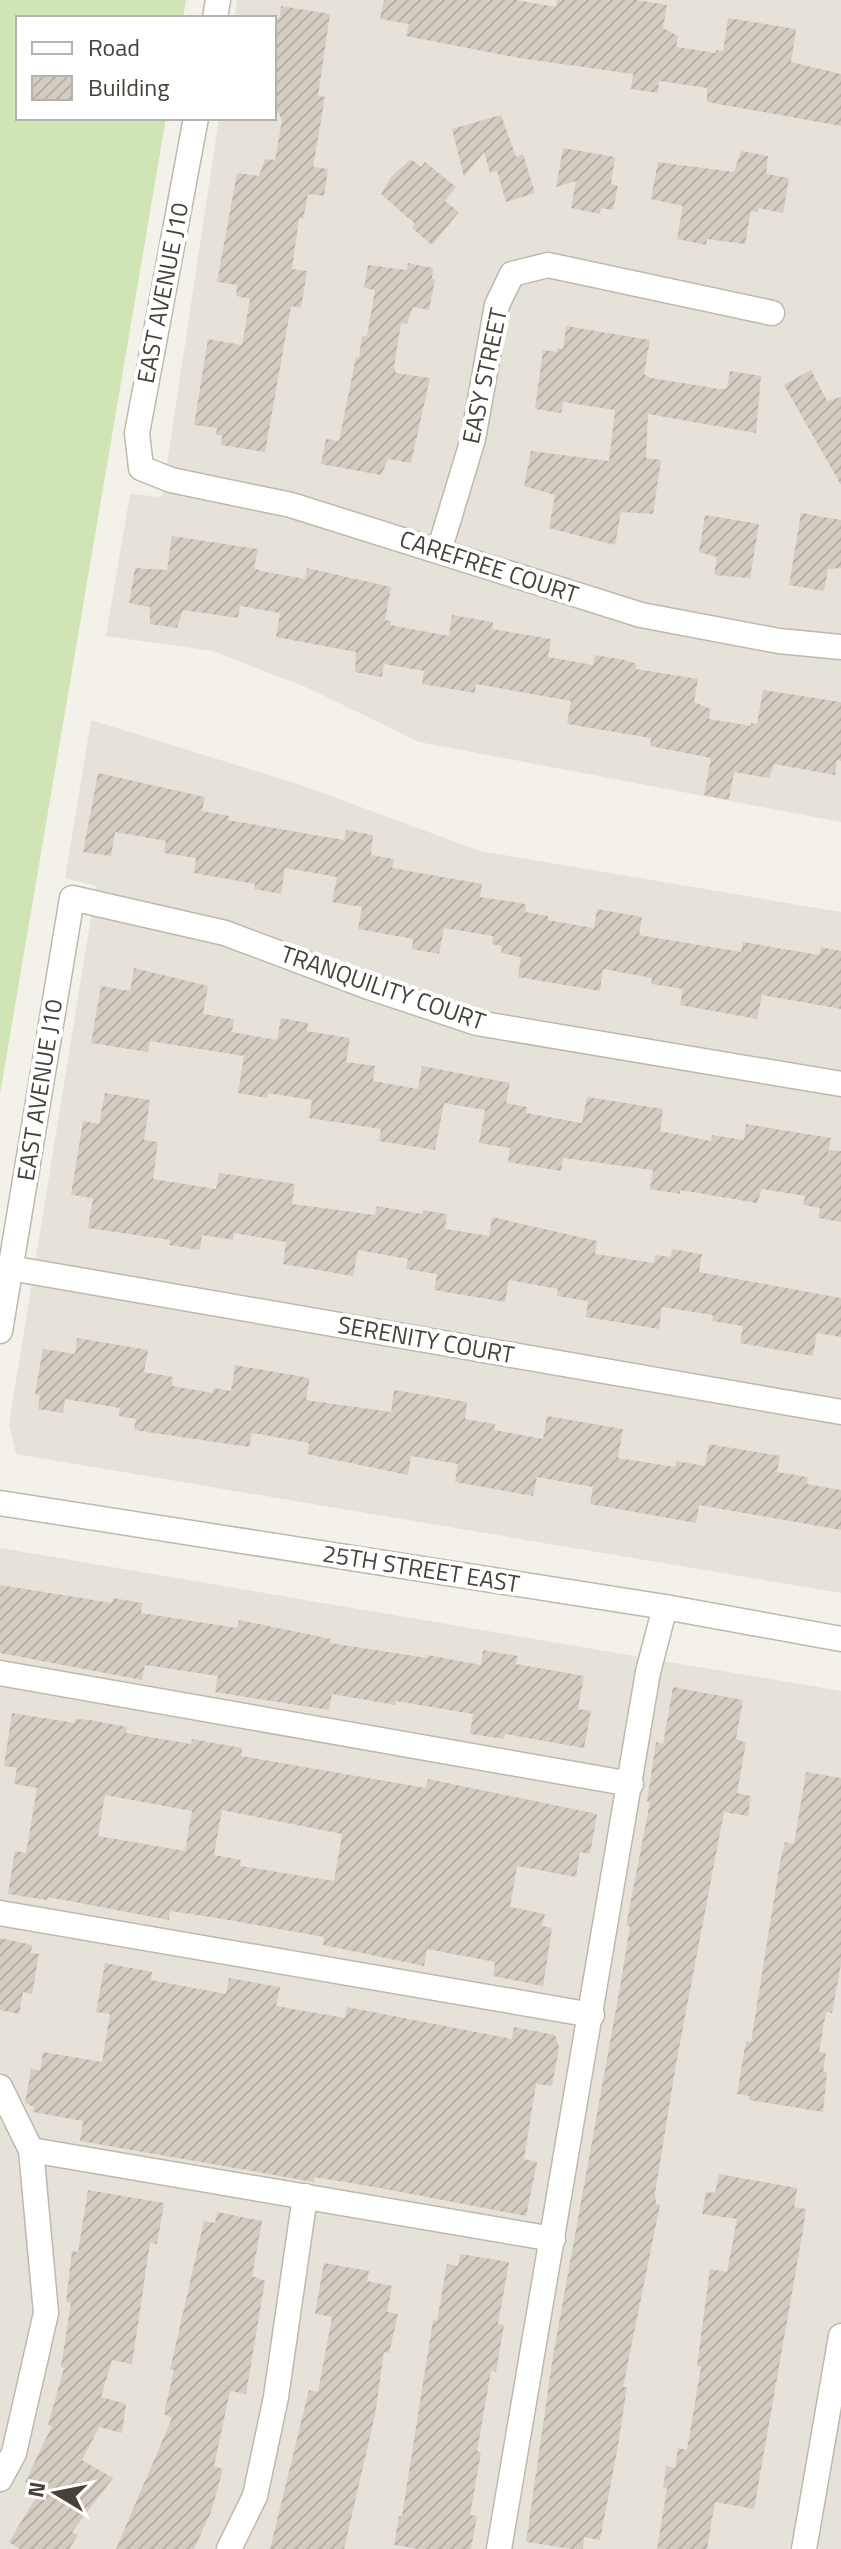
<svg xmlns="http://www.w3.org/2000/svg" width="841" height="2549" viewBox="0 0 841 2549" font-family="'Titillium Web',sans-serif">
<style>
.residential{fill:#e7e2d9}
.grass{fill:#d0e4b6}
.building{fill:url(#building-hatch);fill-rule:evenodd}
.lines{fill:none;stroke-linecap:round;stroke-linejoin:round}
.street-casing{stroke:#beb8ad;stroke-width:27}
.street{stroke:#fff;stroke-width:24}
.labels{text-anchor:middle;stroke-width:8;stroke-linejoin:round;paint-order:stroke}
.street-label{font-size:24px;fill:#474139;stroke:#fff}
</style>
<defs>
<pattern id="building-hatch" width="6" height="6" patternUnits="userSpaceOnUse" patternTransform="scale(2)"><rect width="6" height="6" fill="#d4ccc0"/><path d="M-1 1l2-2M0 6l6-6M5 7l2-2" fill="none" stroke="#b7b0a6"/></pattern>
</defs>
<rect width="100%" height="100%" fill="#f4f1ea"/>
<g class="residential">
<path d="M237,0H841V822L419,742L308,688L213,651L106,636L130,494L162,497L219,118H274V18H234Z"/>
<path d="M91,720L301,785L480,851L841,912V1593L16,1454L9,1424L96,886L65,878Z"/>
<path d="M0,1548L841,1691V2549H0Z"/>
</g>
<path class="grass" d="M0,0H186L183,18H18V118H166L0,1094Z"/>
<g class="building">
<path d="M384,0H515L556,7L557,0H636L667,5L663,28L678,36L676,47L716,53V50L723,51L728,18L796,29L791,62L841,74V126L707,102V88L659,81L658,93L631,89L633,74L519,58L406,36L409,24L380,19Z"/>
<path d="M281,6L330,14L318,96L325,97L313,167L328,169L324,196L308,194L303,219L299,218L292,269L307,271L301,308L291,306L265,452L221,445L222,435H216L217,428L194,425L208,339L242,345L250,299L236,296L237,285L217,282L237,173L259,176L265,159L275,160L282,120L279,113L274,112V23L280,17Z"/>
<path d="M501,115L516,157L523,154L535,193L506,202L497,171L490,173L484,152L464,177L452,129Z"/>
<path d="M563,148L615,157L611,184L618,186L613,210L601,208L600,214L571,208L576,181L556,187Z"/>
<path d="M741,151L768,156L766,174L789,178L783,213L759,208L758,212L751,211L745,244L707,239L706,245L677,239L683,206L651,199L658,162L734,172Z"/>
<path d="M411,159L421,167L425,162L456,187L445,201L459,212L432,245L412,228L415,224L381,194L391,177Z"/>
<path d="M408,263L433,268L432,279H435L429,310L413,307L407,324L401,323L394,366L396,373L430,378L411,463L388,459L381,475L321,464L326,439L339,441L356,357L359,358L362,336H367L375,290L364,288L368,265L407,270Z"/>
<path d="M566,326L650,340L644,374L651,378L720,389L727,388L730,371L761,376L756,433L648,414L646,458L661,460L653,514L621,512L615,545L549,528L555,495L524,486L531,451L609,461L615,410L563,402L561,413L535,409L543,350L557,352V348L563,349Z"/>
<path d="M811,370L827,401L841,397V485L784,385Z"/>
<path d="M801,513L841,520V568L828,569L824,591L789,585Z"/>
<path d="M705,515L759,524L750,578L714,575L717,557L699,552Z"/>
<path d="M172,536L258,549L254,568L261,571L305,579L307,568L391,587L385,620L391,621L390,625L449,636L452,615L493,622L492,629L551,639L548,657L593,665L595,655L625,660L636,664V669L698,679L694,702L711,709L709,719L751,726V723L757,724L763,690L841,702V761L837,760L835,775L774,764L769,778L734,772L729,800L704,795L711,758L650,746L651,738L567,724L571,701L476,684L475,693L422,684L424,671L384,664L382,677L355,672L356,652L276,637L280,613L240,606L238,618L183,610L177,628L150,624V607L129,603L135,568L167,570Z"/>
<path d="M98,773L205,797L202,811L229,816L228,820L344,840L346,830L373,835L371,855L394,859L392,868L482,884L480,897L521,903L526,905L525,912L548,916V920L594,928L597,909L642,917L639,935L741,952L743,942L819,955L821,947L841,951V1009L762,995L757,1019L680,1005L683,989L651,984L652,978L603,969L600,991L518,977L521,957L501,953L502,946L492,944L493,936L444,928L439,954L412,949L413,939L358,929L362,907L332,902L337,877L285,868L281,894L254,889L255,884L194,873L196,858L164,853L166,841L115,832L111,856L83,852Z"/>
<path d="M134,968L208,986L203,1014L234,1019L232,1032L277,1040L281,1018L308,1023L307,1031L350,1038L346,1062L375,1066L373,1081L418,1089L422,1066L510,1083L506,1103L527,1107L526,1113L582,1123L587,1097L663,1109L660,1131L711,1141L712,1135L744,1140L746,1124L831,1138L827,1160L830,1150L841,1151V1222L818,1218L820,1208L803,1205L805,1196L762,1189L757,1203L680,1190V1194L650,1189L653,1170L563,1158L561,1171L508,1162L510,1148L479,1143L485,1110L444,1103L435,1150L379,1141L381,1129L309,1118L312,1100L268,1093L267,1098L238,1093L244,1056L150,1041L148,1052L91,1043L101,986L130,991Z"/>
<path d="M105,1093L150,1100L144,1140L158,1142L153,1179L216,1189L219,1173L295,1184L292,1204L375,1215L377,1206L422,1214L423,1210L447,1214L445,1229L489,1236L492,1217L597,1241L595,1254L654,1263L655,1255L671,1257L672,1249L702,1254L699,1272L841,1298V1337L817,1333L813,1356L740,1343L743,1326L712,1321L713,1315L662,1307L659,1329L586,1317L588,1301L557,1296L558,1289L509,1280L505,1302L434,1290L437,1274L406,1269L408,1259L358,1250L353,1276L283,1264L286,1242L234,1233L233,1240L202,1235L200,1250L169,1245L170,1240L88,1228L93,1198L71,1195L83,1121L99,1124Z"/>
<path d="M77,1338L148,1350L144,1372L173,1377L172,1386L213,1393L214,1388L231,1391L235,1365L310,1378L306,1400L391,1412L394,1390L467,1402L465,1419L495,1424L494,1430L543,1439L547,1416L623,1429L618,1458L675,1467L676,1461L705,1466L709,1444L780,1456L777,1472L808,1477L807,1484L841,1490V1530L699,1505L696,1523L590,1504L593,1487L537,1477L533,1496L455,1482L458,1464L411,1456L408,1475L307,1454L309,1443L252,1433L249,1447L134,1430L136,1419L119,1416L120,1408L65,1399L63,1413L38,1409L40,1395L35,1394L43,1349L75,1354Z"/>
<path d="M0,1585L112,1603L113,1598L142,1603L141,1613L237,1628L239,1620L331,1639L330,1643L427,1658V1655L481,1665L483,1650L518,1656L516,1664L584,1676L578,1709L591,1711L584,1748L505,1734L504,1739L470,1734L473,1714L396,1701L395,1705L332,1694L329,1710L215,1692L218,1676L145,1665L142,1680L0,1653Z"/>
<path d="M673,1687L743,1700L736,1739L746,1743L737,1793L751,1796L748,1816L724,1812L676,2064L655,2193L656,2204L660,2205L623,2387H627L618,2446L600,2540L584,2537L583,2549H572L526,2542L553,2356L620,1987L630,1926H626L650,1802L647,1801L656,1742L663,1744Z"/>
<path d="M12,1713L75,1723V1719L90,1720L127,1727L126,1733L191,1744L192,1739L242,1748L241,1756L426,1788L428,1779L597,1814L590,1854L580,1852L576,1877L517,1866L510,1907L545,1914L542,1926L552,1928L543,1986L493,1976L495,1962L427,1949L424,1966L323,1945L324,1937L217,1918L170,1911L169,1920L48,1897L47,1900L8,1894L15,1851L26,1853L37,1788L14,1784L17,1768L4,1766ZM105,1795L192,1811L185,1851L98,1836ZM222,1810L342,1834L334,1881L240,1866L241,1860L214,1855Z"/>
<path d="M806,1772L841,1778V1964L832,2013L826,2012L819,2052L826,2053L823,2071L827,2072L823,2112L749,2100L750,2096L737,2094L746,2041L751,2042L780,1862L785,1842L794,1844Z"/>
<path d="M0,1938L32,1945L31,1953L39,1954L32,1994L23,1992L19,2014L0,2010Z"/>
<path d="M105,1963L152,1972L151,1980L226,1994L229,1978L280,1987L276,2006L345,2018L347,2007L512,2039L514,2027L555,2035L559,2048L552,2086L536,2084L524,2159L537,2162L526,2216L380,2188L314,2177V2182L80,2141L83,2121L33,2112L34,2107L25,2103L31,2069L40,2070L43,2052L102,2062L110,2014L96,2012Z"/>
<path d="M719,2174L797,2188L794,2207L806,2209L802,2236L754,2509L715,2502L707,2549H657L667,2488H663L666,2466L675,2468L678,2448L687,2450L701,2367L697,2366L710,2269L727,2272L737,2219L702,2214L706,2192L715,2193Z"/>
<path d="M88,2190L164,2203L157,2244L150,2243L132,2364L112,2360L101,2397L126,2404L122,2433L99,2427L82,2460L113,2478L72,2532L78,2535L69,2549H20L9,2542L41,2489L25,2482L52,2426L48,2425L64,2368L61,2367L71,2303L66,2302L72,2251L78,2252Z"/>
<path d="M217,2212L262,2221L252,2276L265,2281L246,2394L230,2391L214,2466L223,2469L211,2512L194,2549H116L172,2418L164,2414L174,2370H170L204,2221L215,2223Z"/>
<path d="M460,2254L509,2262L498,2324L504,2325L496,2372L491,2371L477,2451L481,2452L470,2515L477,2516L471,2549H418L394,2545L399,2516H402L433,2320L437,2321L447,2264L458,2266Z"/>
<path d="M324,2263L369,2271L367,2281L392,2286L387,2312L398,2314L389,2353L384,2352L375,2415L344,2549H270L309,2390L318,2392L332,2317L315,2314Z"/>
</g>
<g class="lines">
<defs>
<g id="street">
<path d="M215,18L218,0"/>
<path d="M196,118L137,433L141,468L171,480L291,505L641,615L779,641L841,647"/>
<path d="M439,551L473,439L497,305L512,274L548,265L772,313"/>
<path d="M10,1268L841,1412"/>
<path d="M0,1331L72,898L225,933L369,987L477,1023L841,1084"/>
<path d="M0,1503L665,1607L841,1639"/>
<path d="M0,1673L631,1784"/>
<path d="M0,1913L592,2015"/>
<path d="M0,2087L31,2150L46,2313L14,2453L0,2479"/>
<path d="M31,2150L553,2239"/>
<path d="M229,2549L255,2496L276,2397L305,2196"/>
<path d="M499,2549L648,1672L665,1607"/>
<path d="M804,2549L841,2336"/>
</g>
</defs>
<use href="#street" class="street-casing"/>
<use href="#street" class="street"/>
</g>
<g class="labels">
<g class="street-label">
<text transform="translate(163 293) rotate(-79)" y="8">EAST AVENUE J10</text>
<text transform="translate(485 376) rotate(-78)" y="8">EASY STREET</text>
<text transform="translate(489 567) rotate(18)" y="8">CAREFREE COURT</text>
<text transform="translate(383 988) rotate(19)" y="8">TRANQUILITY COURT</text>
<text transform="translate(40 1090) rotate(-81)" y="8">EAST AVENUE J10</text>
<text transform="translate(426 1340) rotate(10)" y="8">SERENITY COURT</text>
<text transform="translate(421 1569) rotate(9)" y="8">25TH STREET EAST</text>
</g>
</g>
<rect x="16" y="16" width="260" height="104" fill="#ffffff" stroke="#b5b3b0" stroke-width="2"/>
<rect x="32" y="42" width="40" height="12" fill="#ffffff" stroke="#b5b3b0" stroke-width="2"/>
<text x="88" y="56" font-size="24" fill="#474139">Road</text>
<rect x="32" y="76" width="40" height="24" fill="url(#building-hatch)" stroke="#b5b3b0" stroke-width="2"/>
<text x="88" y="96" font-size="24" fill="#474139">Building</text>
<g transform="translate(56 2493) rotate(280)" stroke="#ffffff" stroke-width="6" paint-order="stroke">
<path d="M0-6L14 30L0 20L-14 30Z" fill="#474139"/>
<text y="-12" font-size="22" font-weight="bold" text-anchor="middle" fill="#474139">N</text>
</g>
</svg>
